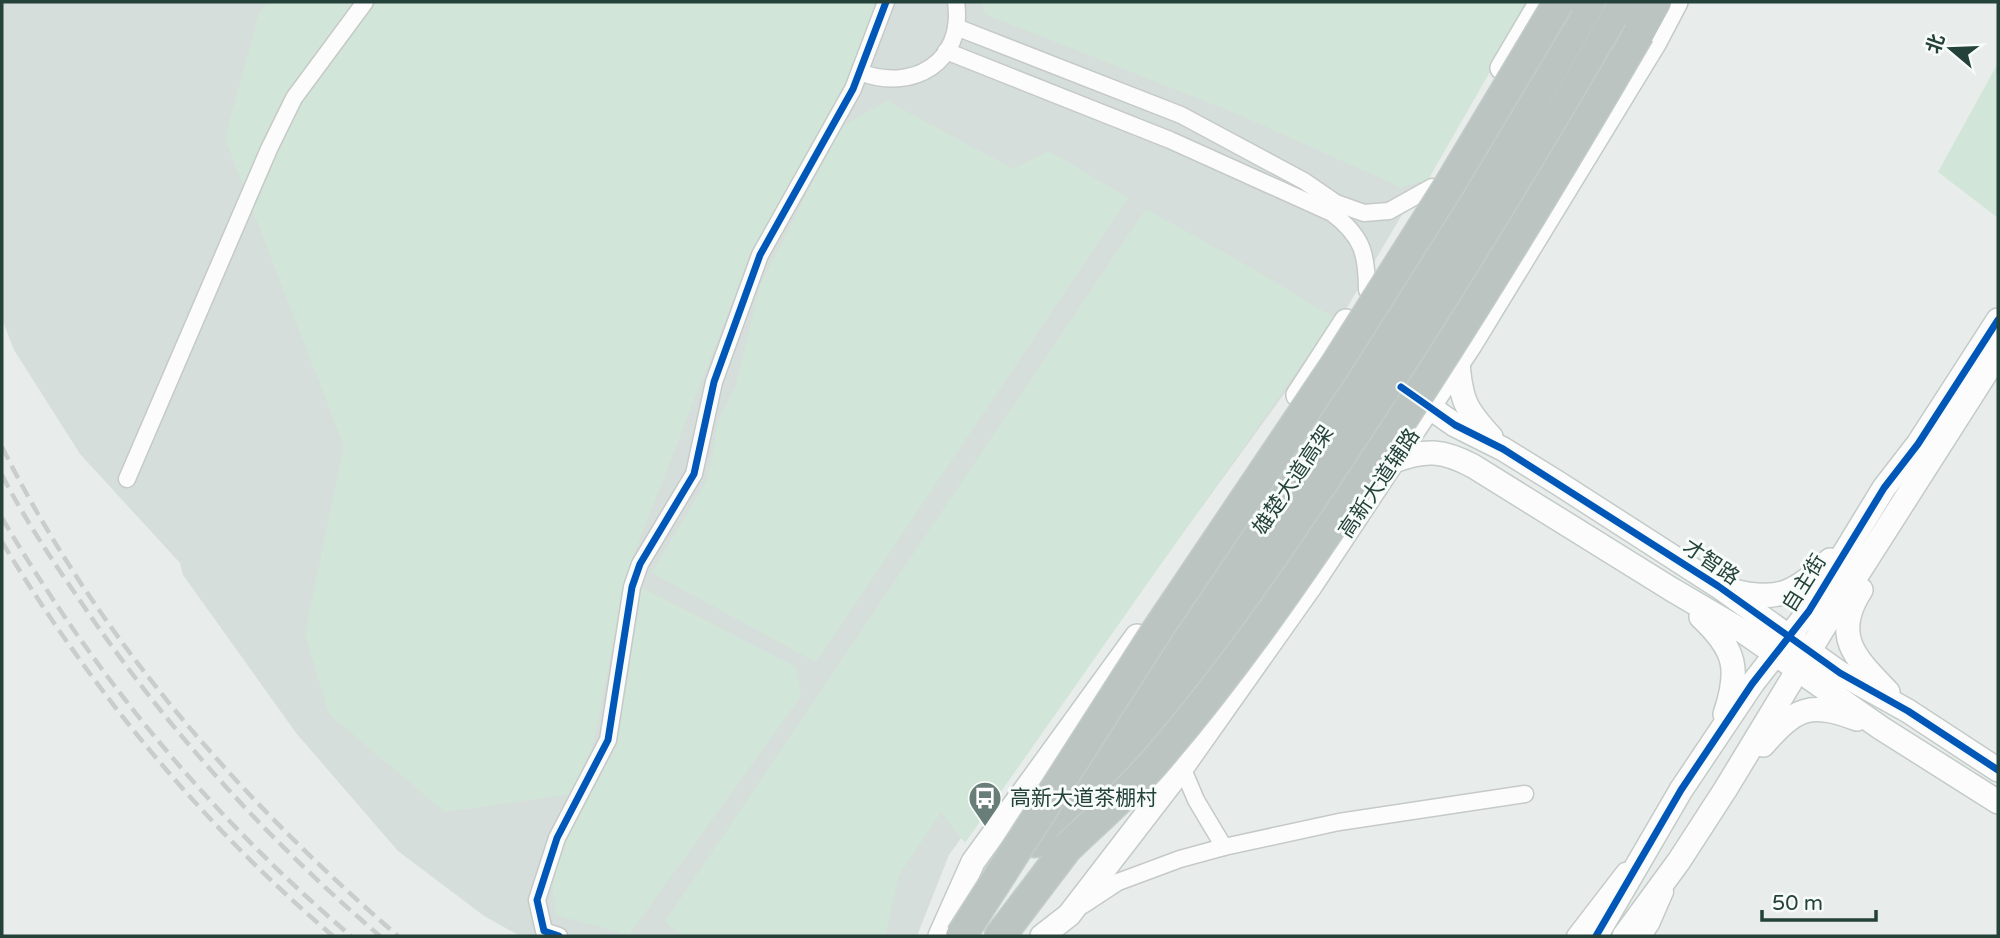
<svg xmlns="http://www.w3.org/2000/svg" width="2000" height="938" viewBox="0 0 2000 938" font-family="'Varela Round','Noto Sans SC',sans-serif">
<style>
.built{fill:#d6dedb}
.green{fill:#d1e6d8}
.lines{fill:none;stroke-linecap:round;stroke-linejoin:round}
.street-casing{stroke:#c5cac8;stroke-width:19}
.secondary-casing{stroke:#c3cbc8;stroke-width:26}
.highway-casing{stroke:#c3ccc9;stroke-width:33}
.street{stroke:#fcfcfc;stroke-width:16}
.secondary{stroke:#fcfcfc;stroke-width:23}
.highway{stroke:#bcc4c2;stroke-width:30}
.rail{stroke:#c9cdcc;stroke-width:4.5;stroke-dasharray:14 7;stroke-linecap:butt}
.highway-bridge-casing{stroke:#c3ccc9;stroke-width:33;stroke-linecap:butt}
.highway-bridge{stroke:#bcc4c2;stroke-width:30}
.cycleway-casing{stroke:#f7fbf9;stroke-width:11}
.cycleway{stroke:#0057b8;stroke-width:7}
.labels{text-anchor:middle;stroke-width:6;stroke-linejoin:round;paint-order:stroke}
.street-label{font-size:21px;fill:#24423a;stroke:#f7fbf9}
.poi-label{font-size:21px;fill:#24423a;stroke:#f7fbf9;text-anchor:start}
</style>
<rect width="100%" height="100%" fill="#e8edeb"/>
<path class="built" d="M2,2H1528L1348,306L949,855L917,936H520L484,916L398,851L296,733L183,575L180,563L80,454L14,350L2,319Z"/>
<g class="green">
<path d="M268,2H876L847,80L750,256L627,572L593,744L571,794L445,812L329,714L305,634L344,446L225,138L259,14Z"/>
<path d="M982,2H1530L1428,180L1401,187L1240,115L985,14Z"/>
<path d="M1998,63V218L1938,172Z"/>
<path d="M887,101L1013,169L1049,151L1128,198L816,662L652,573L708,479L718,421L736,385L760,286L841,127Z"/>
<path d="M1146,209L1260,273L1334,318L965,843L941,812L899,875L885,936H683L665,922Z"/>
<path d="M642,588L796,667L801,696L629,935L556,915L552,879L563,846L617,746Z"/>
</g>
<g class="lines">
<defs>
<g id="street">
<path d="M956,27L1181,115L1304,181L1336,203L1364,213L1389,211L1432,187"/>
<path d="M946,51L1170,140L1332,213C1362,236 1367,253 1367,290"/>
<path d="M860,72C912,93 965,62 956,2"/>
<path d="M127,479L269,149L294,98L365,2"/>
<path d="M1182,767L1196,800L1224,847"/>
<path d="M1083,905L1118,882L1180,859L1224,847L1339,822L1525,794"/>
<path d="M559,936L544,931L537,900L557,838L608,740L632,587L640,564L694,474L714,382L760,255L853,89L886,2"/>
<path d="M1575,936L1625,871"/>
<path d="M1643,936L1651,924L1665,892"/>
</g>
<g id="secondary">
<path d="M1502,68L1541,2"/>
<path d="M1458,363C1461,401 1466,410 1491,437"/>
<path d="M1298,395L1346,321"/>
<path d="M1418,399L1455,425L1503,449L1558,483L1718,586L1840,673L1908,711L1998,770"/>
<path d="M1394,461C1425,449 1443,450 1473,466L1671,589L1744,632L1881,728L1998,802"/>
<path d="M1730,590C1779,603 1794,593 1830,560"/>
<path d="M1861,590C1831,636 1856,659 1888,692"/>
<path d="M1701,617C1736,650 1740,669 1725,714"/>
<path d="M1763,745C1796,708 1809,701 1857,719"/>
<path d="M940,936L973,862L1137,636"/>
<path d="M1042,936L1069,915L1176,776L1311,585L1470,345L1655,42L1676,2"/>
<path d="M1596,936L1681,790L1752,684L1809,611L1884,488L1918,444L1998,320"/>
<path d="M1624,936L1679,861L1725,790L1827,622L1998,354"/>
</g>
<g id="highway">
<path d="M1639,33L1656,2"/>
<path d="M1035,842C1166,672 1286,495 1401,315C1466,212 1531,108 1590,2"/>
<path d="M1000,936C1151,740 1293,539 1426,330C1495,222 1563,114 1625,2"/>
</g>
</defs>
<use href="#street" class="street-casing"/>
<use href="#secondary" class="secondary-casing"/>
<use href="#highway" class="highway-casing"/>
<use href="#street" class="street"/>
<use href="#secondary" class="secondary"/>
<use href="#highway" class="highway"/>
<g class="rail">
<path d="M2,447C97,637 238,798 398,936"/>
<path d="M2,475C25,520 54,563 83,605C167,729 266,839 380,936"/>
<path d="M2,518C95,676 211,817 351,936"/>
<path d="M2,542C91,689 201,824 333,936"/>
</g>
<defs>
<g id="highway-bridge">
<path d="M1068,847C1098,818 1131,790 1158,758C1236,667 1304,568 1370,468C1465,326 1553,181 1639,33"/>
<path d="M961,936L1158,629L1335,366L1447,189L1559,2"/>
</g>
</defs>
<use href="#highway-bridge" class="highway-bridge-casing"/>
<use href="#highway-bridge" class="highway-bridge"/>
<defs>
<g id="cycleway">
<path d="M1401,387L1455,425L1503,449L1718,586L1840,673L1908,711L1998,770"/>
<path d="M559,936L544,931L537,900L557,838L608,740L632,587L640,564L694,474L714,382L760,255L853,89L886,2"/>
<path d="M1596,936L1681,790L1752,684L1809,611L1884,488L1918,444L1998,320"/>
</g>
</defs>
<use href="#cycleway" class="cycleway-casing"/>
<use href="#cycleway" class="cycleway"/>
</g>
<defs>
<symbol id="bus-pin" viewBox="-11 -11 22 30"><path d="M0 17L-7.5 6A9.5 9.5 0 1 1 7.5 6Z" fill="#697e78" stroke="#f7fbf9"/><path d="M-5-6H5V4H4V6H2V4H-2V6H-4V4H-5ZM-3.5-4V0h7V-4ZM-3.5 1.2v1.5H-2V1.2ZM2 1.2v1.5H3.5V1.2Z" fill="#fff"/></symbol>
</defs>
<g fill-rule="evenodd">
<use href="#bus-pin" x="966" y="779" width="38" height="52"/>
</g>
<g class="labels">
<g class="street-label">
<text transform="translate(1293 480) rotate(-56)" y="7">雄楚大道高架</text>
<text transform="translate(1379 483) rotate(-56)" y="7">高新大道辅路</text>
<text transform="translate(1711 562) rotate(34)" y="7">才智路</text>
<text transform="translate(1804 583) rotate(-58)" y="7">自主街</text>
</g>
<g class="poi-label">
<text x="1010" y="805">高新大道茶棚村</text>
</g>
</g>
<rect width="2000" height="938" fill="none" stroke="#24423a" stroke-width="7"/>
<g transform="translate(1951 49) rotate(289)" stroke="#f7fbf9" stroke-width="5" paint-order="stroke">
<path d="M0-5L12 26L0 18L-12 26Z" fill="#24423a"/>
<text y="-10" font-size="19" font-weight="bold" text-anchor="middle" fill="#24423a">北</text>
</g>
<path d="M1762 910v10h114v-10" fill="none" stroke="#24423a" stroke-width="3.5"/>
<text x="1772" y="910" font-size="21" fill="#24423a" stroke="#f7fbf9" stroke-width="5" paint-order="stroke">50 m</text>
</svg>
